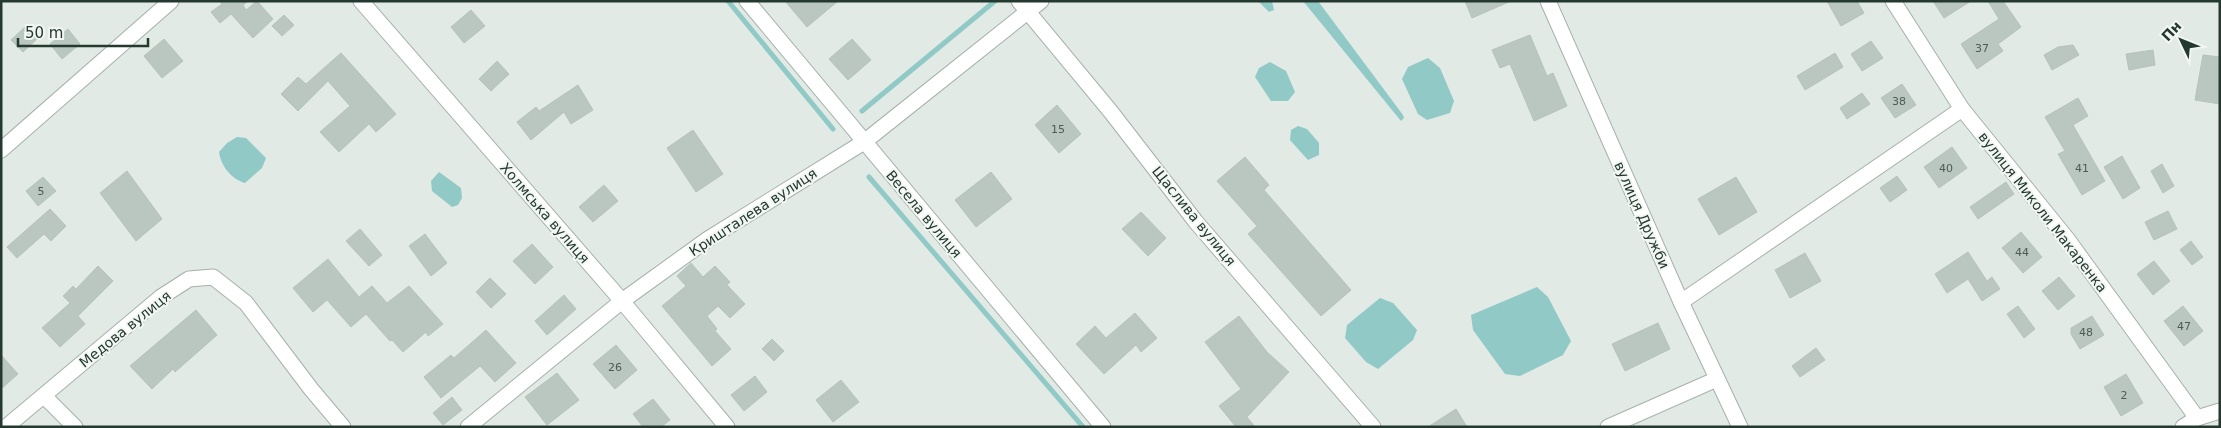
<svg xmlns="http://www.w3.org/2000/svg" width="2221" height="428" viewBox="0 0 2221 428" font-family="'DejaVu Sans',sans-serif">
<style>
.water{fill:#90c9c6}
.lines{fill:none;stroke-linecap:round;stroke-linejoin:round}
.stream{stroke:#90c9c6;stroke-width:5}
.building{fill:#bac7c0;stroke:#b5c3ba}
.minor-casing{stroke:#a5b1ab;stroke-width:17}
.minor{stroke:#fff;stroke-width:15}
.labels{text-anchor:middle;stroke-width:4;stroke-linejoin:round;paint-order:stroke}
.number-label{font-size:11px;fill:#4a5c53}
.street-label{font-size:14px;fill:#24392f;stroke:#f2f7f3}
</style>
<rect width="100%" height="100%" fill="#e2eae5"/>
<g class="water">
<path d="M1258,1H1272L1274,10L1269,12Z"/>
<path d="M1303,1H1318L1403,115L1404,118L1401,121Z"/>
<path d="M1428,58L1440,68L1454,101L1450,113L1427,120L1418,114L1402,79L1408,67Z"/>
<path d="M1270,62L1286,71L1295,92L1288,101H1271L1255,77L1259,68Z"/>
<path d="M1298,126L1307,129L1319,143V155L1308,160L1290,140L1291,130Z"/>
<path d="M237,137L246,138L266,158L262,168L245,183C231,179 221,166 219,152L227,143Z"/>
<path d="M439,172L461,188L462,198L458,205L452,207L432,191L431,181Z"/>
<path d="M1537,287L1548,297L1571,341L1563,355L1520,376L1505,374L1473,330L1471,315Z"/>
<path d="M1380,298L1393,303L1417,330L1413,340L1378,369L1366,362L1345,338L1347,325Z"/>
</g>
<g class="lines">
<g class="stream">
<path d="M728,1L833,129"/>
<path d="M862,111L995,1"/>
<path d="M869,177L1083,427"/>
</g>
</g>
<g class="building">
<path d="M220,1H248L243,5L246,10L257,1L273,19L253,38L231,14L220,23L211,12L222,4Z"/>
<path d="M785,1H838L807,27Z"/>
<path d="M1465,1H1511L1472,18Z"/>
<path d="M1827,1H1857L1864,13L1841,26Z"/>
<path d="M1933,1H1971L1944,18Z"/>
<path d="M1988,1H2003L2021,27L1998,44L2003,51L1977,69L1961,44L1999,19Z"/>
<path d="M471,10L485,26L464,43L451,27Z"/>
<path d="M284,15L294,25L282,36L272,26Z"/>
<path d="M26,26L38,38L23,52L11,40Z"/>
<path d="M68,29L80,44L62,59L50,44Z"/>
<path d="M1530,35L1547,76L1553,73L1567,106L1534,121L1510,64L1500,68L1492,50Z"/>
<path d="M164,39L183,61L162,78L144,56Z"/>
<path d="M852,39L871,60L848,80L829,59Z"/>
<path d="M1871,41L1883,58L1862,71L1851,54Z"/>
<path d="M2073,45L2079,55L2052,70L2044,55L2058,47Z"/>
<path d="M2153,50L2155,65L2129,70L2126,54Z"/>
<path d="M341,53L396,114L376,132L369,124L339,152L320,132L350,106L328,81L298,111L281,94L298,77L306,84Z"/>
<path d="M1835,53L1843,67L1805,90L1797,76Z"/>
<path d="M2203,55L2220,57V104L2195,100Z"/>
<path d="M497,61L509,74L491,91L479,79Z"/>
<path d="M1902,84L1916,105L1895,118L1881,98Z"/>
<path d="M578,85L593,110L571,124L564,112L531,140L517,122L536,107L539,111Z"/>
<path d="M1862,93L1870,104L1847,119L1840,108Z"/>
<path d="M2078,98L2088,116L2073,125L2105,181L2082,195L2058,154L2065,151L2045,117Z"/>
<path d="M1057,105L1081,134L1059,153L1035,125Z"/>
<path d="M693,130L723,174L696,192L667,148Z"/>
<path d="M1952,147L1967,168L1939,188L1924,167Z"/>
<path d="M2122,156L2140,188L2123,199L2104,167Z"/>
<path d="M1245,157L1269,185L1264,190L1351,290L1321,316L1248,234L1257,226L1217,181Z"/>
<path d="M2162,164L2174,186L2163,193L2151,171Z"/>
<path d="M127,171L162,219L136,241L100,193Z"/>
<path d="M991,172L1012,199L976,227L955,200Z"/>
<path d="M1897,176L1907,190L1890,202L1880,188Z"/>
<path d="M43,177L56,191L38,206L26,191Z"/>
<path d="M1736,177L1757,212L1719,235L1698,199Z"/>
<path d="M2006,182L2014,194L1978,219L1970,207Z"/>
<path d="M604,185L618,201L593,222L579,207Z"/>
<path d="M50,209L66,226L51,241L44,234L17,258L7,247Z"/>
<path d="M2168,211L2177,229L2154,240L2145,222Z"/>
<path d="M1141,212L1166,238L1148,256L1122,229Z"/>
<path d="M360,229L382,255L369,266L346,241Z"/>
<path d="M2021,232L2042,257L2023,273L2002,248Z"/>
<path d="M425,234L447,263L431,276L409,246Z"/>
<path d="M2191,241L2203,257L2192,265L2180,250Z"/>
<path d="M532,244L553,267L535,284L513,261Z"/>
<path d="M1968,252L1987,281L1992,277L2000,289L1982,301L1968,279L1947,293L1935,274Z"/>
<path d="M1805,253L1821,281L1790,298L1775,270Z"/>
<path d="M328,259L359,297L372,286L387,303L409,286L443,324L428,336L426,332L403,352L392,340L390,341L366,314L351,327L327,300L313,312L293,288Z"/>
<path d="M2154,261L2170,281L2153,295L2137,274Z"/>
<path d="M691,263L703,277L715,266L730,282L727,285L745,304L730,318L718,306L707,316L717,329L715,331L731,349L712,366L662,306L686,286L677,276Z"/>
<path d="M98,266L113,281L78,316L85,324L60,347L42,328L70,303L63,296L73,286L76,289Z"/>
<path d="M2059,277L2075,296L2058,310L2042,291Z"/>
<path d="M490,278L506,294L491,308L476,292Z"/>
<path d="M564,295L576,309L547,335L535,321Z"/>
<path d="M2018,306L2035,329L2024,338L2007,314Z"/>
<path d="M2183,306L2203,331L2184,346L2164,321Z"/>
<path d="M196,310L217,335L175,372L173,369L152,389L130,366Z"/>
<path d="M1135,313L1157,338L1141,352L1136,345L1104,374L1076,344L1095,326L1106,338Z"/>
<path d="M1239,316L1267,352L1289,372L1247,417L1255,427H1236L1219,406L1241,389L1205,342Z"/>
<path d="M2092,316L2104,335L2080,349L2071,334V328Z"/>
<path d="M1658,323L1670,349L1625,371L1612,344Z"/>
<path d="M486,330L516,363L495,382L480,366L441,398L424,377L451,355L454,358Z"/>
<path d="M772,339L784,351L774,361L762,349Z"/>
<path d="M616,345L637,370L615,389L593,364Z"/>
<path d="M1816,348L1825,360L1800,377L1792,366Z"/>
<path d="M1,355L18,374L1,389Z"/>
<path d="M557,373L579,400L547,425L525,397Z"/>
<path d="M2126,374L2143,403L2121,416L2104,387Z"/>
<path d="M755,376L767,392L744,411L731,395Z"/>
<path d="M841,380L859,402L833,422L816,400Z"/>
<path d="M452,397L462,410L443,425L433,413Z"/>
<path d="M653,399L670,420L661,427H643L633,414Z"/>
<path d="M1456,409L1467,427H1428Z"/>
</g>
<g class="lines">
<defs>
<g id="minor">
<path d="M361,1L622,301L727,427"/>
<path d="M747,1L1103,427"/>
<path d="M1019,1L1111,112L1196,222L1373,427"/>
<path d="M1548,1L1681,302L1740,427"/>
<path d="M1893,1L1962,109L2068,240L2197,418"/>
<path d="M1,150L171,1"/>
<path d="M1681,302L1962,109"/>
<path d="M44,396L75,427"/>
<path d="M6,427L161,297L189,279L213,277L246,303L311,389L343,427"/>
<path d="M468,427L622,301L708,239L864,142L1041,1"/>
<path d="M1608,427L1717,379"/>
<path d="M2183,427L2197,418L2220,411"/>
</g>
</defs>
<use href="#minor" class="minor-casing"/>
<use href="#minor" class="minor"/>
</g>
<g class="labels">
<g class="number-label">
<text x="1982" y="52">37</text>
<text x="1899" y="105">38</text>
<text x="1058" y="133">15</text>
<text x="1946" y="172">40</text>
<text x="2082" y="172">41</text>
<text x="41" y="195">5</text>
<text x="2022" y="256">44</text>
<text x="2184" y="330">47</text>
<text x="2086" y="336">48</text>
<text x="615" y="371">26</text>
<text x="2124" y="399">2</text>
</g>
<g class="street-label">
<text transform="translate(753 212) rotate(-33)" y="5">Кришталева вулиця</text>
<text transform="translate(2043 212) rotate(52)" y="5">вулиця Миколи Макаренка</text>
<text transform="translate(545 213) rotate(49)" y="5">Холмська вулиця</text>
<text transform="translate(924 214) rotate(50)" y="5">Весела вулиця</text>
<text transform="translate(1642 215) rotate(66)" y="5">вулиця Дружби</text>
<text transform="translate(1194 216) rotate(51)" y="5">Щаслива вулиця</text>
<text transform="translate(125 329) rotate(-39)" y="5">Медова вулиця</text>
</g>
</g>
<rect width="2221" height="428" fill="none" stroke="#24392f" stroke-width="5"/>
<g transform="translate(2181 40) rotate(313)" stroke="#f2f7f3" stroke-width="4" paint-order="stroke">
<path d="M0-4L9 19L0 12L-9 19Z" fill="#24392f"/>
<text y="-8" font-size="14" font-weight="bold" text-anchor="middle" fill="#24392f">Пн</text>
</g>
<path d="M18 38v8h130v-8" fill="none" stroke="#24392f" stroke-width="2.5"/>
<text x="25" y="38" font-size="15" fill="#24392f" stroke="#f2f7f3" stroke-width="4" paint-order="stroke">50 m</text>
</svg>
